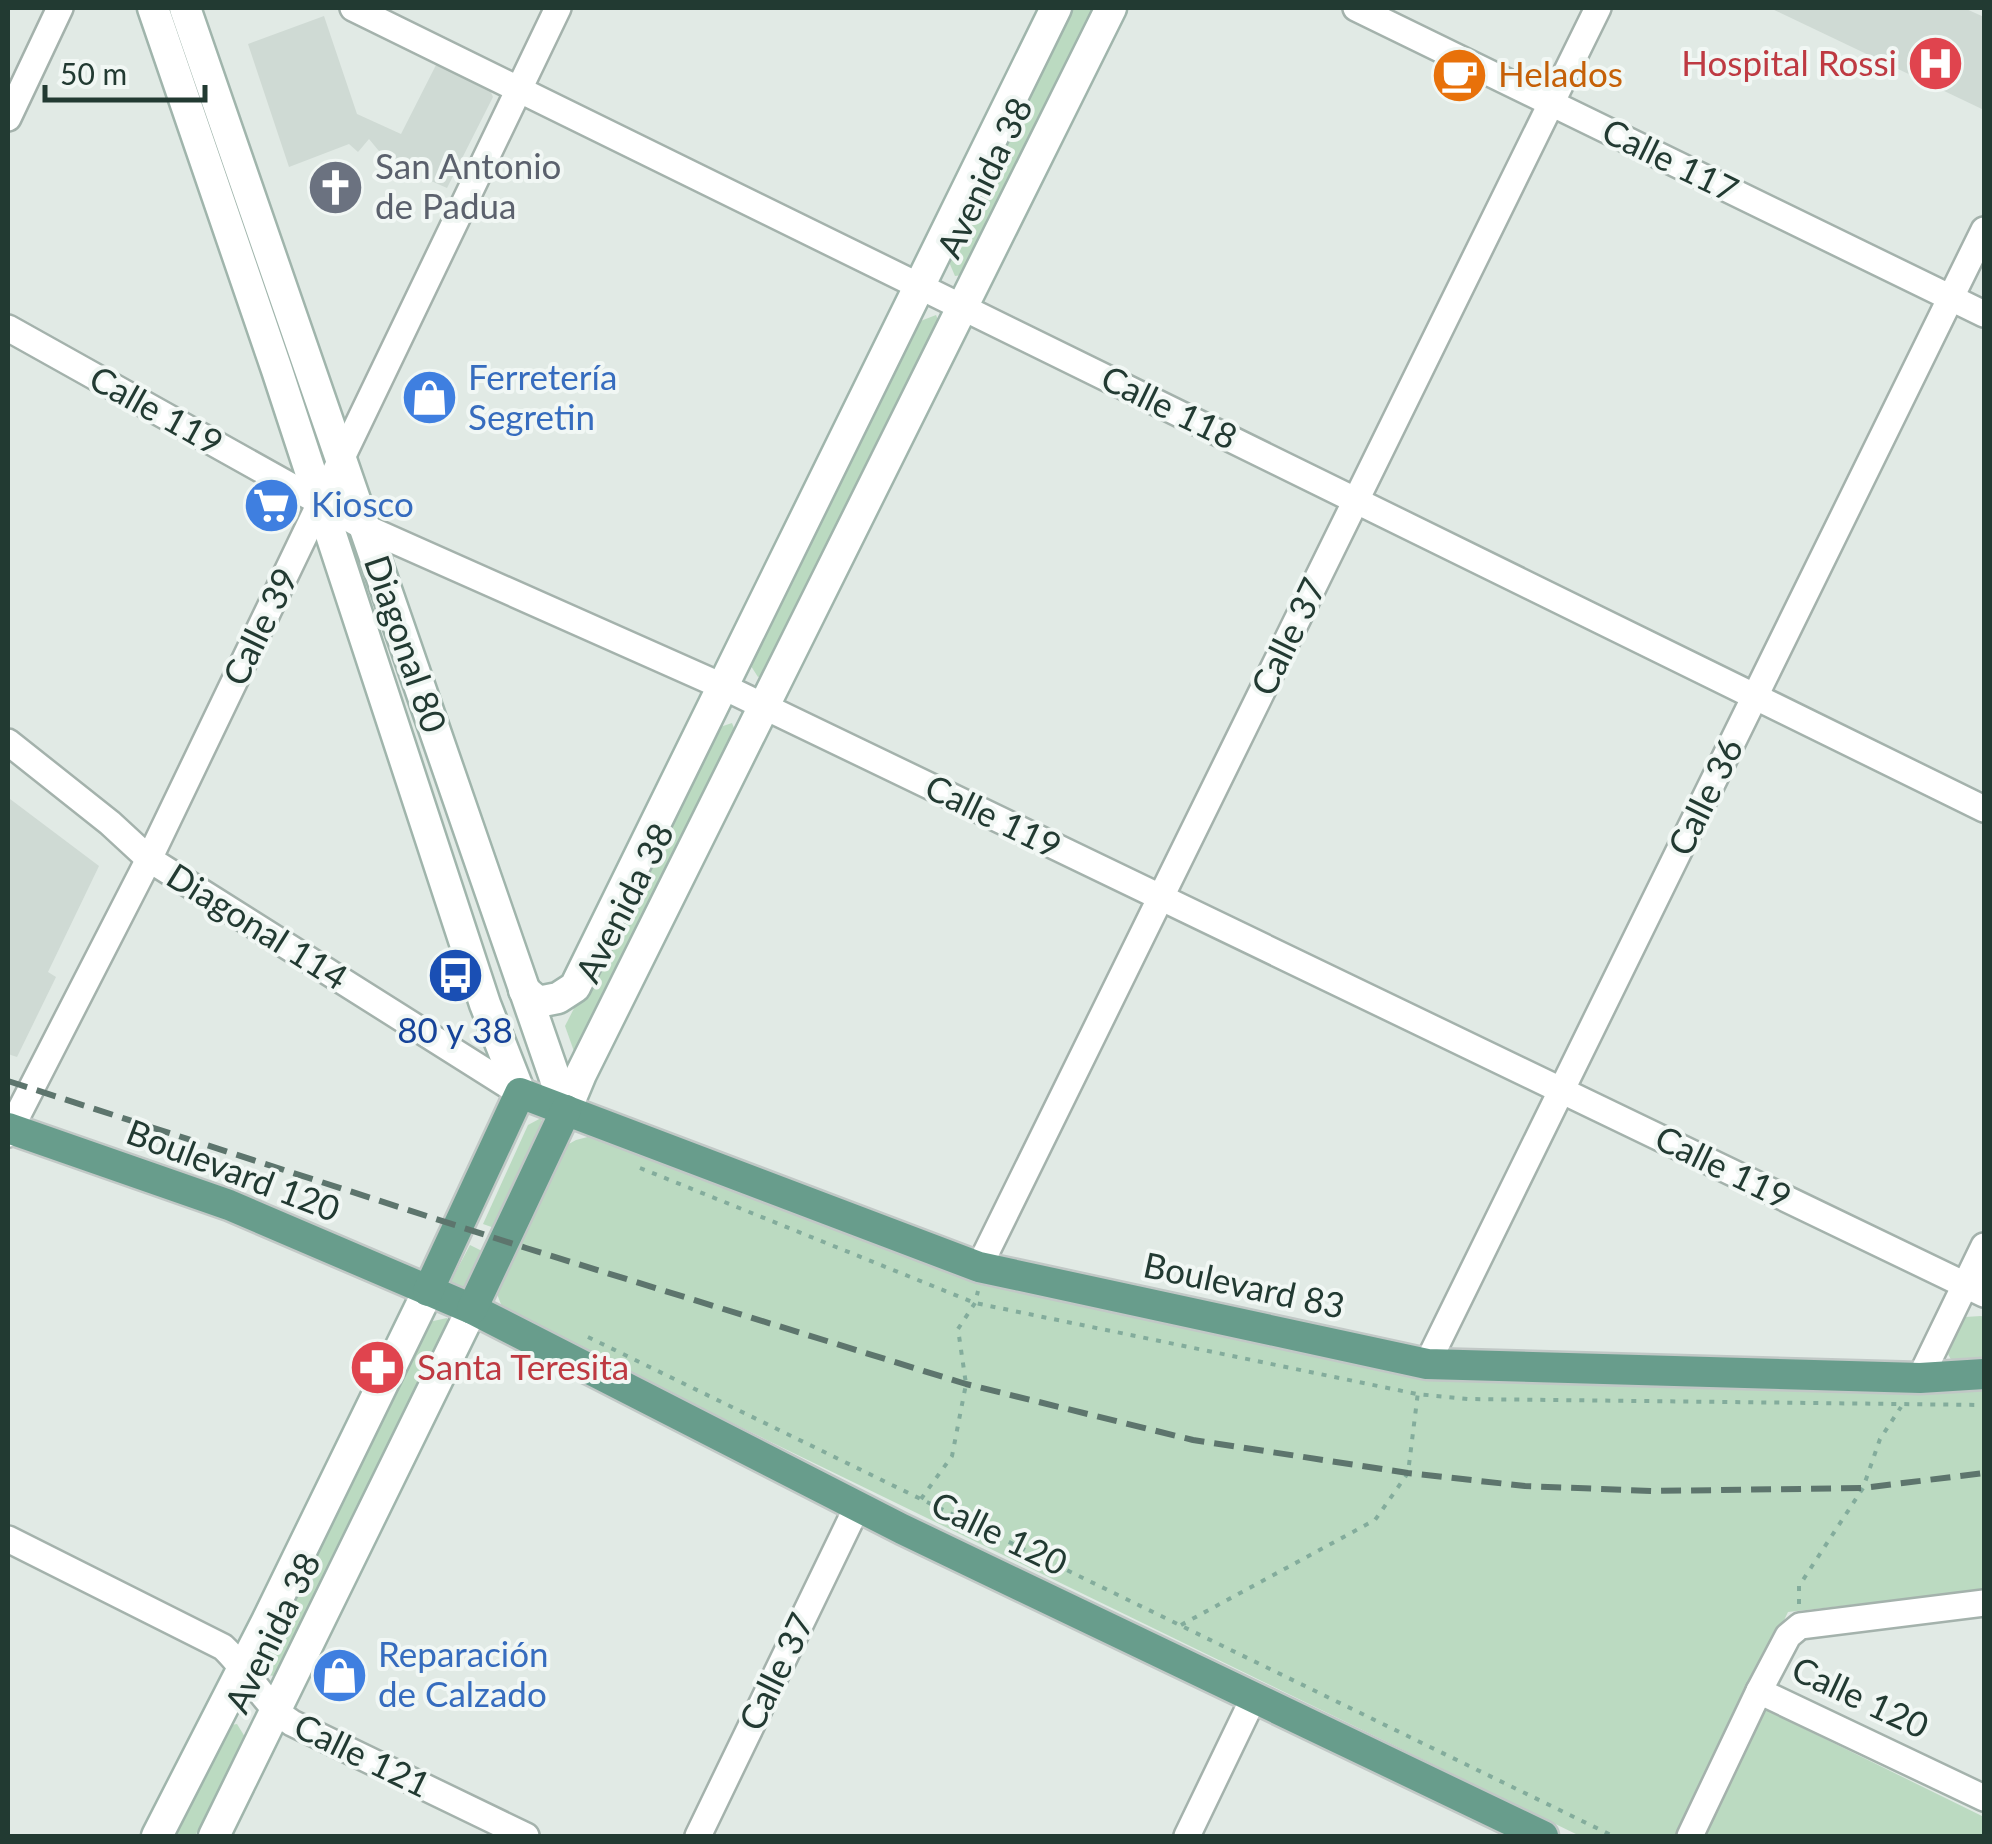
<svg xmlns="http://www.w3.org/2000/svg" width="1992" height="1844" viewBox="0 0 1992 1844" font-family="Lato,sans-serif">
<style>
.built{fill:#cfdad4}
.green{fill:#bbdac1}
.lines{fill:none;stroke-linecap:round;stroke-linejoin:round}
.minor-casing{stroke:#a4b2ac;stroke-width:30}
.secondary-casing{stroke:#a0b5ac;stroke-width:35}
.primary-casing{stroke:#c1c8c6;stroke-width:35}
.path{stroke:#83ac9c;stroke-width:4;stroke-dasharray:5 8;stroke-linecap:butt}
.minor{stroke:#fff;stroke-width:25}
.secondary{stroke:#fff;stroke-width:30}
.primary{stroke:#689d8c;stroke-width:30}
.rail{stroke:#5d756d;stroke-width:6;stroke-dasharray:20 10;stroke-linecap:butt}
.labels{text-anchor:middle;stroke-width:8;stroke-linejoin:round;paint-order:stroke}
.health-label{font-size:35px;fill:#be3a42;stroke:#f1f7f4;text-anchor:end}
.food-label{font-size:35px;fill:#c56008;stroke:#f1f7f4;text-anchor:start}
.street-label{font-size:35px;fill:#223a32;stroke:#f1f7f4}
.worship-label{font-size:35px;fill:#5b616d;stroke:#f1f7f4;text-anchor:start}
.shop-label{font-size:35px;fill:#366cbe;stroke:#f1f7f4;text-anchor:start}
.transit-label{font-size:35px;fill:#164399;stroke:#f1f7f4}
</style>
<rect width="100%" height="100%" fill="#e1eae5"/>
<g class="built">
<path d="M1770,8H1964L1984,17V110Z"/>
<path d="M324,16L357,114L401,134L436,65L489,88L493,97L447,188L388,162L369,139L358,152L349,144L289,167L248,44Z"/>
<path d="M10,799L99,866L48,972L56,977L17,1057L8,1054V802Z"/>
</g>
<g class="green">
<path d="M1073,8H1103L971,274L955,276L949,262Z"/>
<path d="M936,315L943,332L772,673L758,677L749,663L918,322Z"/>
<path d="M732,723L738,738L576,1057L565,1026L717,728Z"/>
<path d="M541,1118L546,1135L500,1230L483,1224L528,1125Z"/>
<path d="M599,1134L980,1283L1424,1376L1872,1393L1984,1389V1590L1788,1612L1746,1700L1984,1817V1836H1580L504,1312L497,1294L499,1276L558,1150L576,1140Z"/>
<path d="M470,1245L490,1255L467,1300L446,1290Z"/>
<path d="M1981,1316L1984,1317V1363L1955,1367L1948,1354L1965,1317Z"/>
<path d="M447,1318L453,1334L280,1677L268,1675L263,1664L429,1322Z"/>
<path d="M237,1724L245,1737L195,1836H170L226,1726Z"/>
</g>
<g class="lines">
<defs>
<g id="minor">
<path d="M353,8L1984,809"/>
<path d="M1356,8L1984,314"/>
<path d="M8,118L60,8"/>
<path d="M8,328L364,527L724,687L1984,1294"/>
<path d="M8,742L110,823L149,859L520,1093"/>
<path d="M8,1134L149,859L558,8"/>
<path d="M979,1267L1598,8"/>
<path d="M1427,1364L1984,230"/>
<path d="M1920,1378L1984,1246"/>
<path d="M8,1539L223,1647C248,1670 263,1704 292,1723L526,1836"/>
<path d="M1759,1691L1984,1798"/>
<path d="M698,1836L857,1507"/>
<path d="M1187,1836L1254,1697"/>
<path d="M1690,1836L1759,1691L1788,1636L1800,1626L1984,1603"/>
</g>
<g id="secondary">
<path d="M153,8L277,370L485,1004L520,1093"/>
<path d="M185,8L566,1110"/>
<path d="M524,990L538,1002L558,998L575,987L1056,8"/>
<path d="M566,1110L581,1074L1111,8"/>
<path d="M157,1836L267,1621L428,1291"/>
<path d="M214,1836L472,1309"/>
</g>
<g id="primary">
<path d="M8,1128L229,1205L472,1309L902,1529L1543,1836"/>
<path d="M428,1291L520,1093L979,1267L1427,1364L1920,1378L1984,1374"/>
<path d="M472,1309L566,1110"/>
</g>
</defs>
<use href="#minor" class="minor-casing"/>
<use href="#secondary" class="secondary-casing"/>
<use href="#primary" class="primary-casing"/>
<g class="path">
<path d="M640,1168L975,1303L1417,1394L1468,1399L1984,1405"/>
<path d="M588,1337L1613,1836"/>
<path d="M921,1499L952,1456L966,1384L958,1329L975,1303L978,1291"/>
<path d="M1799,1604V1586L1863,1488L1880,1439L1901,1407"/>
<path d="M1181,1625L1375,1520L1408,1473L1418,1392"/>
</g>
<use href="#minor" class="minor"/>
<use href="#secondary" class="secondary"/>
<use href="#primary" class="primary"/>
<path class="rail" d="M8,1081L526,1248L966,1384L1193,1440L1408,1473L1525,1486L1652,1491L1863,1488L1984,1473"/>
</g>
<defs>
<symbol id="hospital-disc" viewBox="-11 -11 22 22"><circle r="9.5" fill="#e0444e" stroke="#f1f7f4"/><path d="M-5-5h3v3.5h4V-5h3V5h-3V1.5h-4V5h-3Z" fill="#fff"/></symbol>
<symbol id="cafe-disc" viewBox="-11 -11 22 22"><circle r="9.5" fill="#e8710a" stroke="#f1f7f4"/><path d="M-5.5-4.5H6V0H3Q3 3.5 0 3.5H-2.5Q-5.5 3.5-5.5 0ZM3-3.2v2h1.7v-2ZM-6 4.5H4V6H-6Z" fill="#fff"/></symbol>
<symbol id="church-disc" viewBox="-11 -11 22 22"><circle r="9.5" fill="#6b7280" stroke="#f1f7f4"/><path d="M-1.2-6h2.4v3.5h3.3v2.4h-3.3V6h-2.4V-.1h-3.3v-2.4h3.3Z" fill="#fff"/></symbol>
<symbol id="shop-disc" viewBox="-11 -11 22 22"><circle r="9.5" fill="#3f7fe0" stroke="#f1f7f4"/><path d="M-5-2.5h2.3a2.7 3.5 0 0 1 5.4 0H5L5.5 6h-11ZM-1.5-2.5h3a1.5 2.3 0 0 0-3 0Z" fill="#fff"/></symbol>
<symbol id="supermarket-disc" viewBox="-11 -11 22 22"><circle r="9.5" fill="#3f7fe0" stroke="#f1f7f4"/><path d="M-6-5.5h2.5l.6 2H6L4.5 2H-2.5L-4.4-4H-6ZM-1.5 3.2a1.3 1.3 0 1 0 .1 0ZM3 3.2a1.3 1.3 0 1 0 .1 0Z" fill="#fff"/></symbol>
<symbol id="bus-disc" viewBox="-11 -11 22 22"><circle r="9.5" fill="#1a4fb4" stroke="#f1f7f4"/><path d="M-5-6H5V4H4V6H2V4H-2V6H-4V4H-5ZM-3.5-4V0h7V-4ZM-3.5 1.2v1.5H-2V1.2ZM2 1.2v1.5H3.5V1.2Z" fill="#fff"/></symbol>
<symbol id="pharmacy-disc" viewBox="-11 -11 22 22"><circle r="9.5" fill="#e0444e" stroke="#f1f7f4"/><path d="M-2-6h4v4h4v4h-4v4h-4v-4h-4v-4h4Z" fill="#fff"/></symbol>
</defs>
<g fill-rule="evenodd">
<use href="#hospital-disc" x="1904" y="32" width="63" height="63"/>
<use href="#cafe-disc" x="1428" y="44" width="63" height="63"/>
<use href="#church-disc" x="304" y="156" width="63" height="63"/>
<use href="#shop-disc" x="398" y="366" width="63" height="63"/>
<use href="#supermarket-disc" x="240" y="474" width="63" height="63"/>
<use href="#bus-disc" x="424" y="944" width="63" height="63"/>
<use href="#pharmacy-disc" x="346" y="1336" width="63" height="63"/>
<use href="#shop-disc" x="308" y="1644" width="63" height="63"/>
</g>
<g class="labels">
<g class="health-label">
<text x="1897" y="76">Hospital Rossi</text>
<text x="417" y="1380" text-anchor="start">Santa Teresita</text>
</g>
<g class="food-label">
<text x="1498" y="87">Helados</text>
</g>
<g class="street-label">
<text transform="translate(1670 161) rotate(26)" y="12">Calle 117</text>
<text transform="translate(985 178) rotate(-64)" y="12">Avenida 38</text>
<text transform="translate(1169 408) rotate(26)" y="12">Calle 118</text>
<text transform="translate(156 411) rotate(29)" y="12">Calle 119</text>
<text transform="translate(261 627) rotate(-64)" y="12">Calle 39</text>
<text transform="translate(1289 637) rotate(-64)" y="12">Calle 37</text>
<text transform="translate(405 644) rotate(71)" y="12">Diagonal 80</text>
<text transform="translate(1706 797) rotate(-64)" y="12">Calle 36</text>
<text transform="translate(993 817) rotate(26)" y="12">Calle 119</text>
<text transform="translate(625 903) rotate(-63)" y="12">Avenida 38</text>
<text transform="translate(257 927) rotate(32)" y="12">Diagonal 114</text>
<text transform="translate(1723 1168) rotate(26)" y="12">Calle 119</text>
<text transform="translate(233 1171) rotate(21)" y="12">Boulevard 120</text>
<text transform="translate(1244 1286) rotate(12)" y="12">Boulevard 83</text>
<text transform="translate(999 1534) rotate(26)" y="12">Calle 120</text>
<text transform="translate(273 1633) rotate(-64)" y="12">Avenida 38</text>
<text transform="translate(777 1672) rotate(-64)" y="12">Calle 37</text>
<text transform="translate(1860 1698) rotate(25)" y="12">Calle 120</text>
<text transform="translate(362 1756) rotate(26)" y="12">Calle 121</text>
</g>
<g class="worship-label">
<text x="375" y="179">San Antonio<tspan x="375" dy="40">de Padua</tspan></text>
</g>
<g class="shop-label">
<text x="468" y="390">Ferretería<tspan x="468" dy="40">Segretin</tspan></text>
<text x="311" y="517">Kiosco</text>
<text x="378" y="1667">Reparación<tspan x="378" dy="40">de Calzado</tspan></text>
</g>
<g class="transit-label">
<text x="455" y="1043">80 y 38</text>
</g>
</g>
<rect width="1992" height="1844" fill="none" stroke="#223a32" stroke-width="20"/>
<path d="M45 85v15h160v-15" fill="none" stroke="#223a32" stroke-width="5"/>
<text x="60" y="85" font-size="30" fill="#223a32" stroke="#f1f7f4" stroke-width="8" paint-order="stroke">50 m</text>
</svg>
